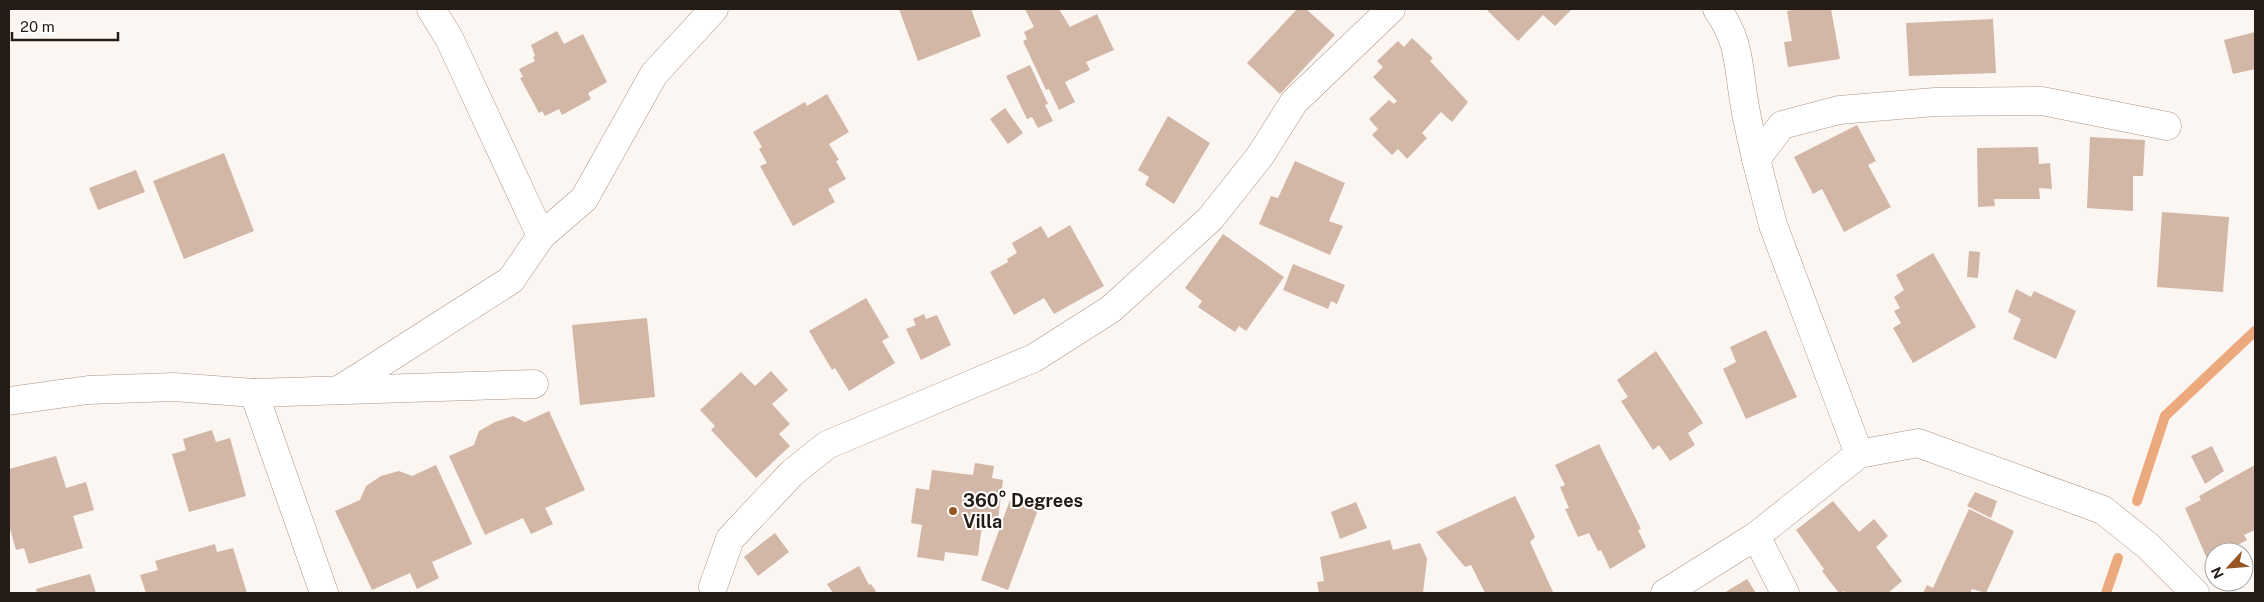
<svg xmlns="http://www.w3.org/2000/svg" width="2264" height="602" viewBox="0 0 2264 602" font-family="'Public Sans',sans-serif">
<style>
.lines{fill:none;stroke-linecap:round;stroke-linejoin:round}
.stream{stroke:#eca97e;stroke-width:10}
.building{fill:#d2b7a6}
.minor-casing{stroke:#ae9483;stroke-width:29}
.minor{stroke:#fff;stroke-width:28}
.poi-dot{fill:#975524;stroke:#fff;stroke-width:2}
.labels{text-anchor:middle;stroke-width:4;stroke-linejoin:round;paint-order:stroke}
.poi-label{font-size:18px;font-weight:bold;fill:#261c16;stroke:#fff;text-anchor:start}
</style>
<rect width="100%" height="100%" fill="#fcf6f2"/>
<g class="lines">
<g class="stream">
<path d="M2137,501L2165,416L2255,331"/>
<path d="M2106,593L2118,558"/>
</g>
</g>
<g class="building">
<path d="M899,9H971L981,36L918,61Z"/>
<path d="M1025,9H1059L1070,27L1097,14L1114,50L1086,62L1090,70L1065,82L1075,102L1059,110L1049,89L1046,90L1023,41L1027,39L1024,32L1034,27Z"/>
<path d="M1297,9H1306L1335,35L1280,94L1247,63Z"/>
<path d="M1486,9H1572L1555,26L1543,15L1518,41Z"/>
<path d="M1798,9H1831L1840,59L1788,67L1784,42L1792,41L1787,11Z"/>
<path d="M1993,19L1996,73L1909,76L1906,23Z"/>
<path d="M557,31L564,44L583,34L607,82L588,93L591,99L562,115L559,109L545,116L542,111L539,113L520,78L523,77L519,69L535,61L533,57L535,56L531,45Z"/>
<path d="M2255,32V69L2233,74L2224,40Z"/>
<path d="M1412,38L1433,58L1430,61L1468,102L1452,122L1441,112L1439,114L1422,133L1427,138L1407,159L1398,149L1392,155L1372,135L1378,129L1369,119L1389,100L1394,104L1397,101L1373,77L1383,67L1377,61L1398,41L1404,47Z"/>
<path d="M1030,65L1048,104L1045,105L1053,121L1038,128L1032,117L1027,119L1006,76Z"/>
<path d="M827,94L849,132L829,144L839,160L836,161L846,179L828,189L835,202L793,226L760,166L767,163L759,149L762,147L753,132L805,102L807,106Z"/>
<path d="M1005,108L1023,133L1008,144L990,119Z"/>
<path d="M1168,116L1210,143L1174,204L1145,185L1149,177L1138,170Z"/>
<path d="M1857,125L1876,161L1868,165L1891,207L1844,232L1822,189L1813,194L1794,157Z"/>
<path d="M2090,137L2145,140L2143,176H2133V211L2087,208Z"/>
<path d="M2038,147L2039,164L2050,163L2052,189L2039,188L2040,199H1994L1995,206L1978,207L1977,148Z"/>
<path d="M224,153L254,231L184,259L153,181Z"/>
<path d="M1295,161L1345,183L1329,221L1343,226L1330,255L1259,224L1271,196L1278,198Z"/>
<path d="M136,170L145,192L98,210L89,188Z"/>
<path d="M2162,212L2229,217L2223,292L2157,287Z"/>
<path d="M1070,225L1104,286L1054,314L1044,298L1014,315L990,272L1008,262L1007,259L1017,253L1012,243L1041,226L1048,238Z"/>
<path d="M1223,234L1284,277L1246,331L1239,326L1235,332L1198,307L1202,301L1185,288Z"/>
<path d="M1969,251L1980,252L1978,278L1967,277Z"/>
<path d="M1933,253L1976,327L1913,363L1893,328L1901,323L1894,311L1900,308L1894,297L1904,290L1896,275Z"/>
<path d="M1293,264L1345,285L1337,304L1331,301L1328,309L1283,290Z"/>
<path d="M2016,289L2031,297L2034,291L2076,311L2056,359L2013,339L2021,319L2008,312Z"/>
<path d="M866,298L889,337L882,341L895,363L849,391L835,368L832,370L809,331Z"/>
<path d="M924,314L926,319L937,315L951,345L921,360L906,329L916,325L913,319Z"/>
<path d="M647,318L655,397L580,405L572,325Z"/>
<path d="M1766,330L1797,397L1746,419L1723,369L1736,362L1730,347Z"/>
<path d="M1656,351L1703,423L1688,433L1695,445L1670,461L1659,445L1653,450L1621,401L1628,397L1617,380Z"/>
<path d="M771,371L788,390L772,404L790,424L779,434L790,446L756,478L711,430L715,426L700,410L741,372L755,386Z"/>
<path d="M549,411L585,490L545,508L553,524L531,534L523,518L485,535L449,456L474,445L479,431L495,422L513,416L525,422Z"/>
<path d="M212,430L216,442L230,438L246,496L189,512L172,454L186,450L183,439Z"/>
<path d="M1599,444L1641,529L1638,530L1646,547L1610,569L1601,550L1598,551L1589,533L1578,537L1565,509L1569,508L1560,487L1565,485L1555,465Z"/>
<path d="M2212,446L2224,471L2205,484L2191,456Z"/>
<path d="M56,456L66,488L86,482L94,510L73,516L83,548L29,564L24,548L16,550L9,525V469Z"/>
<path d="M975,463L994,466L992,478L1003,480L997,527L982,525L978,556L945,552L944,561L917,557L922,525L911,523L916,488L929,490L932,470L973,475Z"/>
<path d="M436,465L472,544L432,562L439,578L417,589L410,573L372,590L335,511L360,500L366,486L381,476L399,471L412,476Z"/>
<path d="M2255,465V530L2244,535L2247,540L2225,552H2214V558L2208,561L2185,508L2201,500L2199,496Z"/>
<path d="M1975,492L1997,501L1991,518L1967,506Z"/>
<path d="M1515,496L1535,537L1530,542L1553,592L1550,593H1485L1471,565L1465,567L1436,532Z"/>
<path d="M1010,500L1038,510L1008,590L981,580Z"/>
<path d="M1833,501L1859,532L1874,519L1888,536L1876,547L1902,581L1888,593H1845L1844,591L1839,593L1822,571L1824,569L1796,530Z"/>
<path d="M1356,502L1367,528L1340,539L1331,512Z"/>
<path d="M1969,509L2014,531L1986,593L1972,589L1970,593H1923L1927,585L1933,588Z"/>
<path d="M775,533L789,552L758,576L744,557Z"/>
<path d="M1390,540L1393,550L1420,543L1427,559L1423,593H1319L1317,582L1324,581L1320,557Z"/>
<path d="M215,544L217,552L233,548L247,593H146L140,575L158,570L155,561Z"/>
<path d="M859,566L869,585L871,584L877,593H833L827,584Z"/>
<path d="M90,574L96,593H37L36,589Z"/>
<path d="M1747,579L1756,593H1724Z"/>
</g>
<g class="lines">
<defs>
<g id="minor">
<path d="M431,9L449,38L541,236"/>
<path d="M1717,9C1740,41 1738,65 1744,101C1747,121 1752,140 1756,159"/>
<path d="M339,390L511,280L541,236L584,199L654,74L714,9"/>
<path d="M254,393L324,593"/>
<path d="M9,401L88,390L174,387L254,393L534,384"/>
<path d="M1859,454L1773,225L1756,159L1782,125L1839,110L1935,102L2042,101L2167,126"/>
<path d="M1756,536L1785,593"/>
<path d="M713,587L730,539L792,473L827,445L1034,358L1111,309L1210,219L1260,156L1294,102L1391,9"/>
<path d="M1665,593L1756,536L1859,454L1918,443L2103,510L2148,546L2195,593"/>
</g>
</defs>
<use href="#minor" class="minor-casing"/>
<use href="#minor" class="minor"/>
</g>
<circle class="poi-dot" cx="953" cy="511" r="5"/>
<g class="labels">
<g class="poi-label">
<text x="963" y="507">360° Degrees<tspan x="963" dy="21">Villa</tspan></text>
</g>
</g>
<rect width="2264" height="602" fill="none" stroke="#261c16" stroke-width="20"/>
<g transform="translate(2229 567) rotate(244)"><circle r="24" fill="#ffffff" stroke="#a8a4a2"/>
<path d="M0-4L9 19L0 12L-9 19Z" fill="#975524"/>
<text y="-8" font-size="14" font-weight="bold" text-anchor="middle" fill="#261c16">N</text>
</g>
<path d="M12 32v8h106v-8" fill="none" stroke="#261c16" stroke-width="2.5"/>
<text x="20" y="32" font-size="15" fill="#261c16" stroke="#ffffff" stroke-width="4" paint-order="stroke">20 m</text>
</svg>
